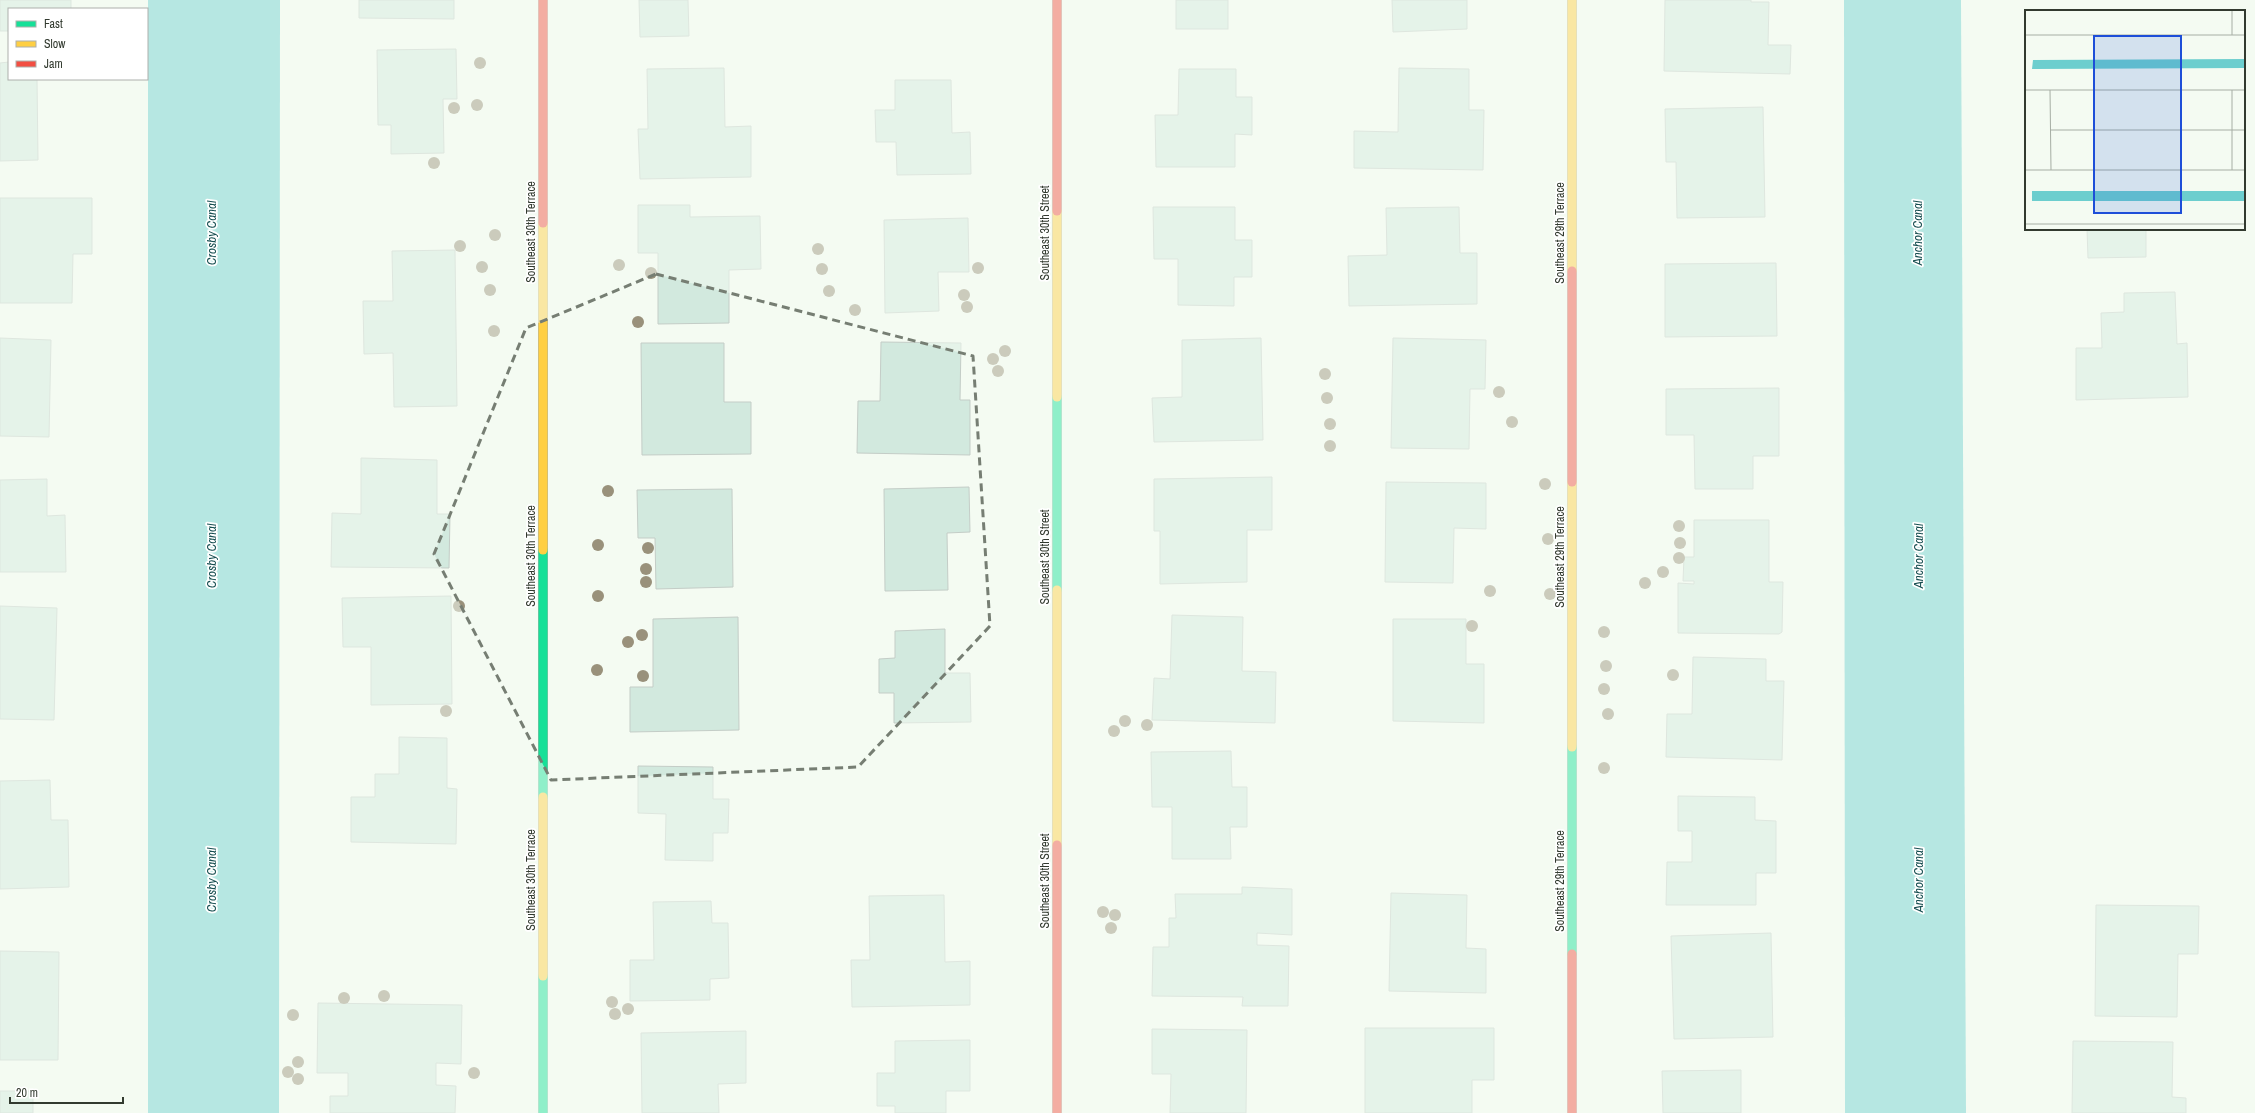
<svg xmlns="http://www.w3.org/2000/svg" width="2255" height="1113" viewBox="0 0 2255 1113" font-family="'Archivo Narrow',sans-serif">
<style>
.water{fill:#6ccece}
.building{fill:#d2e9de;stroke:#c4cdc7}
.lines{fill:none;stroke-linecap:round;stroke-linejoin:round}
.fast-casing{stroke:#a9afa7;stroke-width:10}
.slow-casing{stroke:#a9afa7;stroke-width:10}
.jam-casing{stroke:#a9afa7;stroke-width:10}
.fast{stroke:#16e098;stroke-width:9}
.slow{stroke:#ffcf43;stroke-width:9}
.jam{stroke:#f24e42;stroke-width:9}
.tree{fill:#99917b}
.marked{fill:none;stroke:#767e73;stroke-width:3;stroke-dasharray:8 5;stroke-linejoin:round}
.labels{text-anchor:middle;stroke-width:3.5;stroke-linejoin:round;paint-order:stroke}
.street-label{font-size:12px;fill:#323a2f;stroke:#fff}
.water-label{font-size:13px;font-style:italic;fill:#164e50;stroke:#fff}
.inset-road{fill:none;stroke:#a6aea4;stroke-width:1}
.view{fill:#1d4ed8;fill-opacity:0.15;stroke:#1d4ed8;stroke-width:2}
.inset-edge{fill:none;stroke:#323a2f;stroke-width:2}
</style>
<rect width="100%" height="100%" fill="#f4fbf2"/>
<g class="water">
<path d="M148,0H280L279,1113H148Z"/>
<path d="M1844,0H1961L1966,1113H1845Z"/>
</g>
<g class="building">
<path d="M0,0H71V9H9V31H0Z"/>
<path d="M359,0H454V19L359,18Z"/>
<path d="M639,0H688L689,36L640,37Z"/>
<rect x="1176" y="0" width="52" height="29"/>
<path d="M1392,0H1467V29L1393,32Z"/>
<path d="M1665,0H1751V2H1769L1768,45H1791L1790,74L1664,71Z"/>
<path d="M456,49L457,99H443L444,153L391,154V125H378L377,50Z"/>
<path d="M9,62V79H37L38,160L0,161V63Z"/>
<path d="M724,68L725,127L751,126V177L640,179L638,129H648L647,69Z"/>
<path d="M1399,68L1469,69V110H1484L1483,170L1354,168V131L1398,132Z"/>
<path d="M1179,69H1236V97H1252V135L1235,134V167H1156L1155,115H1178Z"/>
<path d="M895,80H951L952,133L970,132L971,174L897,175L896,142H876L875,110H895Z"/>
<path d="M1763,107L1765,217L1677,218L1676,162H1666L1665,109Z"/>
<path d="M0,198H92V254H73L72,303H0Z"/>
<path d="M638,205H690V217L760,216L761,269L729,270V323L658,324V253H638Z"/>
<path d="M1153,207H1235V240H1252V277H1234V306L1178,305V259H1154Z"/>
<path d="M1459,207L1460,253H1477V304L1349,306L1348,256L1387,255L1386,208Z"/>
<path d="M968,218L969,272H938L939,311L885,313L884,220Z"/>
<path d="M2087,229H2146V257L2088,258Z"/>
<path d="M455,250L457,406L394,407L393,353L364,354L363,301H393L392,251Z"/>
<path d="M1776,263L1777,336L1665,337V264Z"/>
<path d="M2175,292L2177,344L2187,343L2188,397L2076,400V348H2102L2101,313L2124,312V293Z"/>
<path d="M0,338L51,340L49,437L0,436Z"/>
<path d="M1261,338L1263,440L1154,442L1152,398L1182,397V340Z"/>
<path d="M1393,338L1486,340L1485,389H1470L1469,449L1391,448Z"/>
<path d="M881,342L961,343L960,400H970V455L857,453L858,401H880Z"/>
<path d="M641,343H724V402H751V454L642,455Z"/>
<path d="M1779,388V456H1753V489H1695L1694,435H1666V389Z"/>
<path d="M361,458L437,460V514H450L449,568L331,567L332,513L361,514Z"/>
<path d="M1272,477V530H1247V582L1160,584V531H1154V479Z"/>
<path d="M47,479V516L65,515L66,572H0V480Z"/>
<path d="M1386,482L1486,483V529L1454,528L1453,583L1385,582Z"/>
<path d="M969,487L970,532L947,533L948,590L885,591L884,489Z"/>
<path d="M732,489L733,587L656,589L655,538H638L637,490Z"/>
<path d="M1694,520H1769V582H1783L1782,632L1779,634L1678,633V583L1694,584V581H1683L1684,557H1694Z"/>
<path d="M451,596L452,704L371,705V647H343L342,598Z"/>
<path d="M0,606L57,608L54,720L0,719Z"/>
<path d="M1172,615L1243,617L1242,671L1276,672L1275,723L1152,720L1154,678L1170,679Z"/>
<path d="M738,617L739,730L630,732V687H653V619Z"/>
<path d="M1393,619H1466V664H1484V723L1393,721Z"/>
<path d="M945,629V673H970L971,722L894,723V693H879V659L895,658V631Z"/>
<path d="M1693,657L1766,659V681H1784L1782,760L1666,757L1667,714H1692Z"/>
<path d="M399,737L447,738V788L457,789L456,844L351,842V797H375V774H399Z"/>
<path d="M1231,751L1232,787H1247V827H1230L1231,859H1172V807H1152L1151,752Z"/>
<path d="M638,766L713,767V799H729L728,833H713V861L665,860L666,814L638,813Z"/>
<path d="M50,780L51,820H68L69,887L0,889V781Z"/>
<path d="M1678,796L1755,797V820L1776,821V873H1756V905H1666L1667,862H1692V831H1678Z"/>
<path d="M1242,887L1292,889V935L1257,933V945L1289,946L1288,1006H1242L1243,997L1152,996L1153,947H1169V918H1176L1175,894H1242Z"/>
<path d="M1391,893L1467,895L1466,948L1486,949V993L1389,991Z"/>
<path d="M944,895L945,962L970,961V1005L852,1007L851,960H870L869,896Z"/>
<path d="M711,901L712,923H728L729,978L710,979V1000L630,1001V960H654L653,902Z"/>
<path d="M2096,905L2199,906L2198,954H2178L2177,1017L2095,1016Z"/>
<path d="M1771,933L1773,1037L1674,1039L1671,936Z"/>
<path d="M0,951L59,952L58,1060H0Z"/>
<path d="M318,1003L462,1005L461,1064L436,1063V1085L456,1086L455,1113H330V1096H348V1073H317Z"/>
<path d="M1365,1028H1494V1080H1472V1113H1365Z"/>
<path d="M1152,1029L1247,1030L1246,1113H1170L1171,1074H1152Z"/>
<path d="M746,1031V1083L718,1084L719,1113H642L641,1033Z"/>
<path d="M970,1040V1091H946V1113H895V1106H877V1073H895V1041Z"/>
<path d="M2073,1041L2173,1042L2172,1097L2186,1098V1113H2072Z"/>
<path d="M1741,1070V1113H1663L1662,1071Z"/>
<rect x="0" y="1091" width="33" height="22"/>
</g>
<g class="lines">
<defs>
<g id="fast">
<path d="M1057,397V590"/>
<path d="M543,550V797"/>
<path d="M1572,747V954"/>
<path d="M543,976V1113"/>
</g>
<g id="slow">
<path d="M1572,0V271"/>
<path d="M1057,211V397"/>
<path d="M543,223V550"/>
<path d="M1572,482V747"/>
<path d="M1057,590V845"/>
<path d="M543,797V976"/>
</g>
<g id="jam">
<path d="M543,0V223"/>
<path d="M1057,0V211"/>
<path d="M1572,271V482"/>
<path d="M1057,845V1113"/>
<path d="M1572,954V1113"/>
</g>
</defs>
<use href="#fast" class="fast-casing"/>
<use href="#slow" class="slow-casing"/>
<use href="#jam" class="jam-casing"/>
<use href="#fast" class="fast"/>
<use href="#slow" class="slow"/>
<use href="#jam" class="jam"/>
</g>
<g class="tree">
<circle cx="480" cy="63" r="6"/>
<circle cx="477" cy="105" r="6"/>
<circle cx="454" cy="108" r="6"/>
<circle cx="434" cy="163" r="6"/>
<circle cx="495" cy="235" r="6"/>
<circle cx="460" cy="246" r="6"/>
<circle cx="818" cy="249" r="6"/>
<circle cx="619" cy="265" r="6"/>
<circle cx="482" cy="267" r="6"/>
<circle cx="978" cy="268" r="6"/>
<circle cx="822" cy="269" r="6"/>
<circle cx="651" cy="273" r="6"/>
<circle cx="490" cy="290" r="6"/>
<circle cx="829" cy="291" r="6"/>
<circle cx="964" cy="295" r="6"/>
<circle cx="967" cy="307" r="6"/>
<circle cx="855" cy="310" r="6"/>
<circle cx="638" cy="322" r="6"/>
<circle cx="494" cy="331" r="6"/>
<circle cx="1005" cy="351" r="6"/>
<circle cx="993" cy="359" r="6"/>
<circle cx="998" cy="371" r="6"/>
<circle cx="1325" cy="374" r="6"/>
<circle cx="1499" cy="392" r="6"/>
<circle cx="1327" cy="398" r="6"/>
<circle cx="1512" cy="422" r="6"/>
<circle cx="1330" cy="424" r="6"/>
<circle cx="1330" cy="446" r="6"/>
<circle cx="1545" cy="484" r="6"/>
<circle cx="608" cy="491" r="6"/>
<circle cx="1679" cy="526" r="6"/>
<circle cx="1548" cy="539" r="6"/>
<circle cx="1680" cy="543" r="6"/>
<circle cx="598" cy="545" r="6"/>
<circle cx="648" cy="548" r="6"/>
<circle cx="1679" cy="558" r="6"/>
<circle cx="646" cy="569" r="6"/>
<circle cx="1663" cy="572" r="6"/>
<circle cx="646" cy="582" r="6"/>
<circle cx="1645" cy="583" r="6"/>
<circle cx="1490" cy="591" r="6"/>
<circle cx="1550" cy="594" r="6"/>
<circle cx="598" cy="596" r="6"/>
<circle cx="459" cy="606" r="6"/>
<circle cx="1472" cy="626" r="6"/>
<circle cx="1604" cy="632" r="6"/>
<circle cx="642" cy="635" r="6"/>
<circle cx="628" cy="642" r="6"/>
<circle cx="1606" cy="666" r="6"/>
<circle cx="597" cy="670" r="6"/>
<circle cx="1673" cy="675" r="6"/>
<circle cx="643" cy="676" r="6"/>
<circle cx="1604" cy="689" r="6"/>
<circle cx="446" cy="711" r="6"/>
<circle cx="1608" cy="714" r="6"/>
<circle cx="1125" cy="721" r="6"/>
<circle cx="1147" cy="725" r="6"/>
<circle cx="1114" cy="731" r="6"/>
<circle cx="1604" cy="768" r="6"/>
<circle cx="1103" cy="912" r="6"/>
<circle cx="1115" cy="915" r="6"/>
<circle cx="1111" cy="928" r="6"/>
<circle cx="384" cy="996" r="6"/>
<circle cx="344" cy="998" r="6"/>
<circle cx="612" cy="1002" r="6"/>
<circle cx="628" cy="1009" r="6"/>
<circle cx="615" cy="1014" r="6"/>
<circle cx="293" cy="1015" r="6"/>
<circle cx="298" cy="1062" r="6"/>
<circle cx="288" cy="1072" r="6"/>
<circle cx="474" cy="1073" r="6"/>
<circle cx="298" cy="1079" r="6"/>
</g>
<path d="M0 0H2255V1113H0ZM656,274L973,356L990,626L858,767L551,780L434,554L526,328Z" fill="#f4fbf2" fill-opacity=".55" fill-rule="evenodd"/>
<path class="marked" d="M656,274L973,356L990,626L858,767L551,780L434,554L526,328Z"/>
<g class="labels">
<g class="street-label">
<text transform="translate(531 232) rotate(-90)" y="4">Southeast 30th Terrace</text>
<text transform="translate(1045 233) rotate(-90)" y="4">Southeast 30th Street</text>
<text transform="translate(1560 233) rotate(-90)" y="4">Southeast 29th Terrace</text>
<text transform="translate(531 556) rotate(-90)" y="4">Southeast 30th Terrace</text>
<text transform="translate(1045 557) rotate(-90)" y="4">Southeast 30th Street</text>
<text transform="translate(1560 557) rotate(-90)" y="4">Southeast 29th Terrace</text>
<text transform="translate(531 880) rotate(-90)" y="4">Southeast 30th Terrace</text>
<text transform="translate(1045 881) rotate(-90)" y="4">Southeast 30th Street</text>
<text transform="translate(1560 881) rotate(-90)" y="4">Southeast 29th Terrace</text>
</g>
<g class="water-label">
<text transform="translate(211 233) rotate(-90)" y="5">Crosby Canal</text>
<text transform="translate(1917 233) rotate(-90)" y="5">Anchor Canal</text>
<text transform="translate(211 556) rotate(-90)" y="5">Crosby Canal</text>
<text transform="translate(1918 556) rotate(-90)" y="5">Anchor Canal</text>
<text transform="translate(211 880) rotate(-90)" y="5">Crosby Canal</text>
<text transform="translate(1918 880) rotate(-90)" y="5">Anchor Canal</text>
</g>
</g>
<g transform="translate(2025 10)">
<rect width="220" height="220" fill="#f4fbf2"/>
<path d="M220,49V58L7,59L8,50ZM7,181H220V191H7Z" fill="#6ccece"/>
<path class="inset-road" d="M207,1V25M0,25H220M0,80H220M25,80L26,160M25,120H220M0,160H220M207,160V80M0,214H220"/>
<path class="view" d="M69,26H156V203H69Z"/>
<rect width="220" height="220" class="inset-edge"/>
</g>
<rect x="8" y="8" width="140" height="72" fill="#ffffff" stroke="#adb0ac"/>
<rect x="16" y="21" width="20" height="6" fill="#16e098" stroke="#adb0ac"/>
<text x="44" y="28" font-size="12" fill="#323a2f">Fast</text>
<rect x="16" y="41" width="20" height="6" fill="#ffcf43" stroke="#adb0ac"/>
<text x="44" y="48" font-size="12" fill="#323a2f">Slow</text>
<rect x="16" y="61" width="20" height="6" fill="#f24e42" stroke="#adb0ac"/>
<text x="44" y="68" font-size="12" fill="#323a2f">Jam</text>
<path d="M10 1097v6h113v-6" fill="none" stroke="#323a2f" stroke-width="2"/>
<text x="16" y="1097" font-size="12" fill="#323a2f" stroke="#ffffff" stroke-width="3" paint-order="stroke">20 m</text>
</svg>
